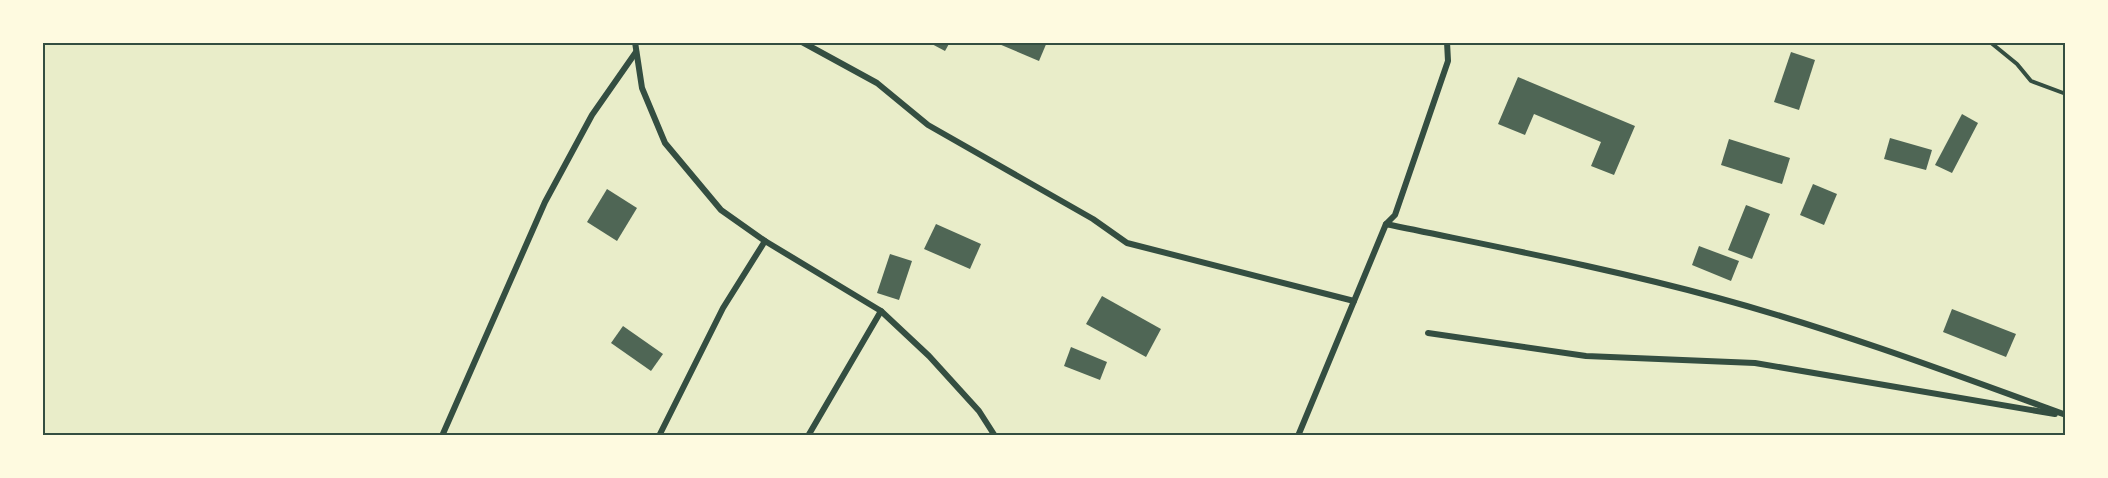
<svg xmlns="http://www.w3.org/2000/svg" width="2108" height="478" viewBox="0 0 2108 478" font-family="'Playfair Display',serif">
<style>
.building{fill:#4f6655}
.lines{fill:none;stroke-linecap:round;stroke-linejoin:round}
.path{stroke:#344e41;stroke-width:4}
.minor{stroke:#344e41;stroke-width:6}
.neatline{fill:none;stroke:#344e41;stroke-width:2}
</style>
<rect width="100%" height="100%" fill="#e9edc9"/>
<g class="building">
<path d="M928,42H950L945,51Z"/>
<path d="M1000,42H1047L1039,61L999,44Z"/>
<path d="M1791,52L1815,60L1799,110L1774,102Z"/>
<path d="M1518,77L1635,126L1614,175L1591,166L1601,142L1534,114L1525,135L1498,124Z"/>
<path d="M1962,114L1978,123L1952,173L1935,165Z"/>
<path d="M1890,138L1932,150L1926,170L1884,159Z"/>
<path d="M1729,139L1790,158L1782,184L1721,165Z"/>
<path d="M1813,184L1837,194L1824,225L1800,215Z"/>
<path d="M607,189L637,208L617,241L587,222Z"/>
<path d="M1746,205L1770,214L1752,259L1728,250Z"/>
<path d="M936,224L981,244L970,269L924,249Z"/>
<path d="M1699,246L1739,261L1731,281L1692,265Z"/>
<path d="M890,254L912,261L899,300L877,293Z"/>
<path d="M1102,296L1161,329L1146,357L1086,324Z"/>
<path d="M1952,309L2016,334L2006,357L1943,332Z"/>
<path d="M623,326L663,354L651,371L611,343Z"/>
<path d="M1071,347L1107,362L1100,380L1064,366Z"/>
</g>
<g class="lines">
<path class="path" d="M1990,42L2017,64L2031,81L2066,94"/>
<g class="minor">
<path d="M635,42L642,88L665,143L721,210L765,241L881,311L929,356L979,411L995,436"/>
<path d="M802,42L877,83L928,125L1093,219L1127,243L1354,301"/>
<path d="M1386,224L1395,215L1448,61L1447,42"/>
<path d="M1428,333L1586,356L1755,363L2055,414"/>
<path d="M442,436L545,202L592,115L636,52"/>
<path d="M659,436L723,308L765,241"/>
<path d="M808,436L881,311"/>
<path d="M1298,436L1386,224C1496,247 1608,268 1718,298C1836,330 1951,373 2066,415"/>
</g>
</g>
<rect width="2108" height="478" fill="none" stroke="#fefae0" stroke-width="87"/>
<rect x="44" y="44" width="2020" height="390" class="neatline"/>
</svg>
